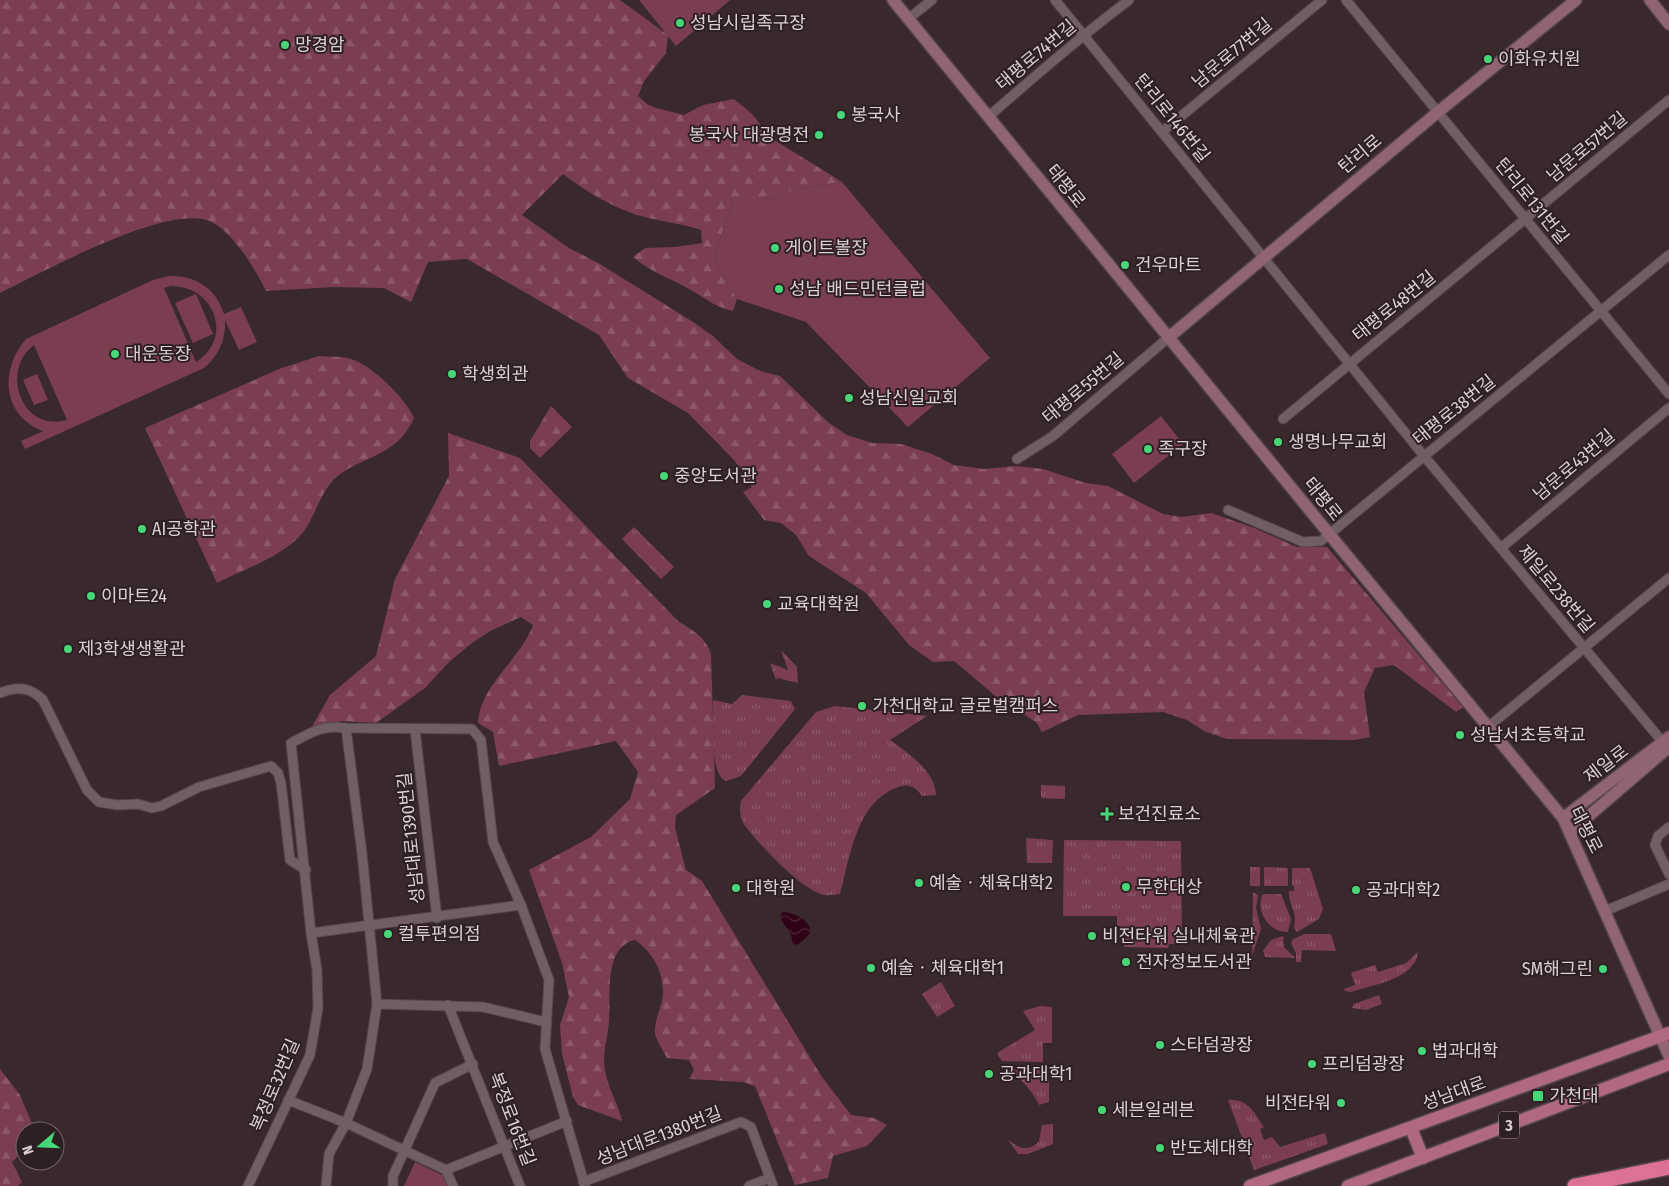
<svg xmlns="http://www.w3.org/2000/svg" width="1669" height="1186" viewBox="0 0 1669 1186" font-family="'Fira Sans Condensed','Noto Sans KR',sans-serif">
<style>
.grass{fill:url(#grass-tufts)}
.forest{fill:url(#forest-firs)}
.park{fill:#7b3e51;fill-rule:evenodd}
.water{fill:url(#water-waves)}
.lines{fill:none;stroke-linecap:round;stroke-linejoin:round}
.street-casing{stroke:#53464a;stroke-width:11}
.secondary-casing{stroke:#53464a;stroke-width:14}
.primary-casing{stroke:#53464a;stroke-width:15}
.highway-casing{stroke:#53464a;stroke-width:18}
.street{stroke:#715e63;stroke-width:9}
.secondary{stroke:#916471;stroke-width:11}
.primary{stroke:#b16980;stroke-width:12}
.highway{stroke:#dc7193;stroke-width:15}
.poi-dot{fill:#47d779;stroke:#2e1f23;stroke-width:2}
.labels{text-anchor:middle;stroke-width:4;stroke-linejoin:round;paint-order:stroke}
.shield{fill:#2e1f23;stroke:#a69a9e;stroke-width:1}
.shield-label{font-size:16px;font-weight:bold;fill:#dacfd2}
.poi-label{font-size:18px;fill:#dacfd2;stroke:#2e1f23;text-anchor:start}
.street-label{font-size:18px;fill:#dacfd2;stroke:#2e1f23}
</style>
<defs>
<pattern id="grass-tufts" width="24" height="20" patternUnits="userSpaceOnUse" patternTransform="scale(1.25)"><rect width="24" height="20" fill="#7b3e51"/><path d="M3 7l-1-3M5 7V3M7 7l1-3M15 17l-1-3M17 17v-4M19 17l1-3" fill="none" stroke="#8d5969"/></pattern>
<pattern id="forest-firs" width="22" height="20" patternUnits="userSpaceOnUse" patternTransform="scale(1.25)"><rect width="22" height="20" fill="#7b3e51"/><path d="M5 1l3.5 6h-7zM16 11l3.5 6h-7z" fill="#8d5969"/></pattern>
<pattern id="water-waves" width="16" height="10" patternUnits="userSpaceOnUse" patternTransform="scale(1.25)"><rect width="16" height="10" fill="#300215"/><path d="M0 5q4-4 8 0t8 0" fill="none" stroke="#4d2636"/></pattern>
</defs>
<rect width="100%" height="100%" fill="#39292d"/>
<g class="grass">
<path d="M634,527L674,567L661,579L622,539Z"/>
<path d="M781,650L797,667L798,683L778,678L776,680L770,663L788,670Z"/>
<path d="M742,695L791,701L795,709L741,776L726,781C709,775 713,717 713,700L732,704Z"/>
<path d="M835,706L927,716L890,740C908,753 935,771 936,795L922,796C915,786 908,783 896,788C856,803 850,858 840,894C835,894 829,896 824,895C804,892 756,842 744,824C740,817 739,809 741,801L816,712Z"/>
<path d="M1041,785L1065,786V799L1041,798Z"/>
<path d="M1026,838L1053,840L1052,863H1027Z"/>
<path d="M1064,840L1181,841L1182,944H1169L1168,948L1124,947L1121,926H1117V916H1063Z"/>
<rect x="1250" y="867" width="10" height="19"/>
<path d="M1264,867L1288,868V886H1264Z"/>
<path d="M1292,868H1310L1323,909L1319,919L1297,932L1294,928C1298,910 1288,905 1289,891H1294V886H1292Z"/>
<path d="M1253,892L1258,895L1256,908L1261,929L1252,956Z"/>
<path d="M1265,894H1281L1291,919L1288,932C1269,932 1256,913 1262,895Z"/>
<path d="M1305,934H1331L1336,951L1302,950L1301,962H1296V953L1291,943L1293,939Z"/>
<path d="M1283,936L1284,947L1295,958L1265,957L1263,951L1271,940Z"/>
<path d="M1418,952C1416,979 1372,985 1351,992L1345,991L1344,989L1355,985L1351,973L1375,965L1378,972L1406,963Z"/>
<path d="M941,982L955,1006L937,1017L922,994Z"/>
<path d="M1379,995L1382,1004L1366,1010L1352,1008L1354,1004Z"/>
<path d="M1040,1006L1052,1007V1043H1043V1062L1002,1061L997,1053L1035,1030L1023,1011Z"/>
<path d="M1008,1069L1045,1070V1079H1049V1102L1039,1105C1035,1097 1030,1089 1023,1082C1018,1077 1012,1076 1008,1069Z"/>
<path d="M1228,1100C1248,1098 1254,1113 1264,1127L1260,1129L1264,1140L1272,1137L1280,1147L1325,1133L1328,1144L1254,1170Z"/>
<path d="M1053,1124V1144L1028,1154H1018L1008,1139C1017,1149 1030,1152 1039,1141L1042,1125Z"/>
</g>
<g class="forest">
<path d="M0,0H620L668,35L666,53L644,81L638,96L647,104L656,108L684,115L703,105L734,99L752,114L771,138L842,182L797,189L764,201H733L715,254L719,268L737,299L733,311C717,308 705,298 691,290C670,278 652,273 633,257L645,248L676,247L702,243L701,230C680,223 658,221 637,215C610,206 585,191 563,174L522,215L569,248L600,264L693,322L713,336L737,359L760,371L780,376L829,423L847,435L872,443L901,444L932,454L954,465L984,469L1015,466L1043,469L1086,483L1108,486L1163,514L1182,517L1211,513L1252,527L1297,547H1327L1463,707L1456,712L1394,665L1375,668L1364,692L1370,737L1355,740L1227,739L1204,731L1187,720L1163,712L1078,715L1042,732L1036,722L999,699L954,661L933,662L909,645L866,593L809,556L796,535L781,523L764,520L743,492L752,487L735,461L688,413L628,378L599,335L467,259L428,262L411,302L384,288L334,287L266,291C255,269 229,223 202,219C154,211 45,271 0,293Z"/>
<path d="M319,356C329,357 342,356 351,359C372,365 406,399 414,418C398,453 372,454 343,472C320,486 317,517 300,536C279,558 244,569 217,583L145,428L279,369Z"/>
<path d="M551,406L572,427L540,458L530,448V441Z"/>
<path d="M448,433L520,458L678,621C692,630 706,637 711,654L715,788L676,815L675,828L686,870L702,881L822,1077L851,1115L874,1118L887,1125L867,1146L833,1156L828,1178L795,1185L755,1086L743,1082L689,1079L694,1070L689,1060L667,1058C663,1050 657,1042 655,1033C654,1019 663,1006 663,992C663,970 652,952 635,940C603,947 611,996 609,1021C608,1037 602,1054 605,1070C608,1089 618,1103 622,1121L578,1105L573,1097L562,1054L560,1025L569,997L562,963L529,870L591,837L630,799L638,772L616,741L499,766L493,732L478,723C480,685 520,660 533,625L521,617L490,631L472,643L449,662L425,688L376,723L342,721L310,730L330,695L376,656L395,579L449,476Z"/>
<path d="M0,1069L20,1095L35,1131H25V1149L12,1162L22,1182L18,1186H0Z"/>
</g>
<g class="park">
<path d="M639,0H730L676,46Z"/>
<path d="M842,182L990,358L908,427L806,322L737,299L719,268L715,254L733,201H764L797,189Z"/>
<path d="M169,276C195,275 216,288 224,314L241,307L257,342L239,350L225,320C226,340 219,355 204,368L25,449L21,441L43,431C1,415 0,369 26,339L153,280ZM171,286C215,286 234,338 196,362L164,288ZM34,345L67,420H66C21,432 0,370 34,345Z"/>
<path d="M196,294L213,334L193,343L175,303Z"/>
<path d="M37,374L48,400L34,405L23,380Z"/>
<path d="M1161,416L1183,444L1134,483L1112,454Z"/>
<path d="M415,1162L446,1177L450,1186H404Z"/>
</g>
<path class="water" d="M782,912C793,912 812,920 810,933L799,945L793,944L791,935L780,918Z"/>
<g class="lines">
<defs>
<g id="street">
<path d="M1055,0L1424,456L1666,746"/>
<path d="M1346,0L1669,394"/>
<path d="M908,19L932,0"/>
<path d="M988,117C1034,77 1080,37 1129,0"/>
<path d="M1162,132L1322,0"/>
<path d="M1283,419L1669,100"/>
<path d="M1017,459L1053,436L1168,338"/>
<path d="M1228,510L1303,542L1321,541L1669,255"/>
<path d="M1501,548L1669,408"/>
<path d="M0,693C17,686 30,687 43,700L87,790L99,802L117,805L138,804L152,808L161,806L199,787L271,766L278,773L281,783L290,860L306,870"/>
<path d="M1488,727L1669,578"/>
<path d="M415,730L437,918"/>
<path d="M1669,827L1658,836L1655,845L1669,874"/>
<path d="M1605,911L1669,884"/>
<path d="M311,933L521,905"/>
<path d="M377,1004L483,1007L546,1022"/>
<path d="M448,1005L520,1186"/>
<path d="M288,1100L346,1123L446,1170L453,1186"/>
<path d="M446,1170L567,1121"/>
<path d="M583,1182L741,1122L751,1127L773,1186"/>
<path d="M248,1186L310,1055L318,1008L317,970L311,933L291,743C312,732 322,725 346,728L472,729L481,740L493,842L521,905L549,980L545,1049L585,1186"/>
<path d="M326,1186L329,1154L346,1123L367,1069L377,1004L362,853L346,728"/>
<path d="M393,1186V1176L435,1083L473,1064"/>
<path d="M749,1186L770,1178"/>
</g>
<g id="secondary">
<path d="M893,0L1330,535L1563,818L1669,1056"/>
<path d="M1650,0L1669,24"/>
<path d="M1168,338L1438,112L1576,0"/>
<path d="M1563,818L1669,737"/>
<path d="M1570,832L1669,747"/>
</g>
<g id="primary">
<path d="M1411,1128L1423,1158"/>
<path d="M1250,1186L1669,1033"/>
<path d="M1348,1186L1669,1064"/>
</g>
<path id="highway" d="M1575,1186L1669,1167"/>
</defs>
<use href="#street" class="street-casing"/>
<use href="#secondary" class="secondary-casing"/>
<use href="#primary" class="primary-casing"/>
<use href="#highway" class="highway-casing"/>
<use href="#street" class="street"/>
<use href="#secondary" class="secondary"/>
<use href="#primary" class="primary"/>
<use href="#highway" class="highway"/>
</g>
<g class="poi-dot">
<circle cx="680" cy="23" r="5"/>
<circle cx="285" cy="45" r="5"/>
<circle cx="1488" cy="59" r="5"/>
<circle cx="841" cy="115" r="5"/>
<circle cx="819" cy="135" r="5"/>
<circle cx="775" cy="248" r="5"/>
<circle cx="1125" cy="265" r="5"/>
<circle cx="779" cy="289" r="5"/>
<circle cx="115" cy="354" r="5"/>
<circle cx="452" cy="374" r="5"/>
<circle cx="849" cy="398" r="5"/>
<circle cx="1278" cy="442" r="5"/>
<circle cx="1148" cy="449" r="5"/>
<circle cx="664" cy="476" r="5"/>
<circle cx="142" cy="529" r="5"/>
<circle cx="91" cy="596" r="5"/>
<circle cx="767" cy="604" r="5"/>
<circle cx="68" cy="649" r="5"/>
<circle cx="862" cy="706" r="5"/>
<circle cx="1460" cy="735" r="5"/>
<path d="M1104.5 806.5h5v5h5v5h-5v5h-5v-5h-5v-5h5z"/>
<circle cx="919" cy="883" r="5"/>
<circle cx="1126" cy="887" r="5"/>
<circle cx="736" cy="888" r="5"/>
<circle cx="1356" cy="890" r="5"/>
<circle cx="388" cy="934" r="5"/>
<circle cx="1092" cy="936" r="5"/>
<circle cx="1126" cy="962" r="5"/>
<circle cx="871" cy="968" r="5"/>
<circle cx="1603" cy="969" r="5"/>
<circle cx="1160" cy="1045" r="5"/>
<circle cx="1422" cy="1051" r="5"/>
<circle cx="1312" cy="1064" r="5"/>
<circle cx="989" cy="1074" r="5"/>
<rect x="1532" y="1090" width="12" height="12" rx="2.5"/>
<circle cx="1341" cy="1103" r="5"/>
<circle cx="1102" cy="1110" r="5"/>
<circle cx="1160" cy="1148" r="5"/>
</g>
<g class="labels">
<rect class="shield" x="1499" y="1111.5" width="20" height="27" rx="4"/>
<g class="shield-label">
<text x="1509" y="1131">3</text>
</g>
<g class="poi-label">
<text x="690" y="29">성남시립족구장</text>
<text x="295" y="51">망경암</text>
<text x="1498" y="65">이화유치원</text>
<text x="851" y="121">봉국사</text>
<text x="809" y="141" text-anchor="end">봉국사 대광명전</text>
<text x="785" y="254">게이트볼장</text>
<text x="1135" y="271">건우마트</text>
<text x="789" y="295">성남 배드민턴클럽</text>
<text x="125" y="360">대운동장</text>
<text x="462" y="380">학생회관</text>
<text x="859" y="404">성남신일교회</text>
<text x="1288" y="448">생명나무교회</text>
<text x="1158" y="455">족구장</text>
<text x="674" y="482">중앙도서관</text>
<text x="152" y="535">AI공학관</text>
<text x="101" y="602">이마트24</text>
<text x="777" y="610">교육대학원</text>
<text x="78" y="655">제3학생생활관</text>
<text x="872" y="712">가천대학교 글로벌캠퍼스</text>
<text x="1470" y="741">성남서초등학교</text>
<text x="1118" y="820">보건진료소</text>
<text x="929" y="889">예술ㆍ체육대학2</text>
<text x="1136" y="893">무한대상</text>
<text x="746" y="894">대학원</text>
<text x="1366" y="896">공과대학2</text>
<text x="398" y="940">컬투편의점</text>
<text x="1102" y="942">비전타워 실내체육관</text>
<text x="1136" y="968">전자정보도서관</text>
<text x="881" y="974">예술ㆍ체육대학1</text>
<text x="1593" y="975" text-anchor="end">SM해그린</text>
<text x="1170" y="1051">스타덤광장</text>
<text x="1432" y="1057">법과대학</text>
<text x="1322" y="1070">프리덤광장</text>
<text x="999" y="1080">공과대학1</text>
<text x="1549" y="1102">가천대</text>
<text x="1331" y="1109" text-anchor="end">비전타워</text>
<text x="1112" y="1116">세븐일레븐</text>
<text x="1170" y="1154">반도체대학</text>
</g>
<g class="street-label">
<text transform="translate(1232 53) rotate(-40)" y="6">남문로77번길</text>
<text transform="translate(1036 55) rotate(-40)" y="6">태평로74번길</text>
<text transform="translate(1172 118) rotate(51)" y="6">탄리로146번길</text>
<text transform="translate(1587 147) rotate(-40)" y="6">남문로57번길</text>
<text transform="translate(1360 154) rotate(-40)" y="6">탄리로</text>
<text transform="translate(1066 186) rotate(51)" y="6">태평로</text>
<text transform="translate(1532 201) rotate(51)" y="6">탄리로131번길</text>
<text transform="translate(1394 306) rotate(-39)" y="6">태평로48번길</text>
<text transform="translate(1083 388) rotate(-40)" y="6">태평로55번길</text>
<text transform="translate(1454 410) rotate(-39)" y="6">태평로38번길</text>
<text transform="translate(1574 465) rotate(-40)" y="6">남문로43번길</text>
<text transform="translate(1323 499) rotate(51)" y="6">태평로</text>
<text transform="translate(1556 589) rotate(50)" y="6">제일로238번길</text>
<text transform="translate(1606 764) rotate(-37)" y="6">제일로</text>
<text transform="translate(1586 830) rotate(63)" y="6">태평로</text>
<text transform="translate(411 838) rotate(-96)" y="6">성남대로1390번길</text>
<text transform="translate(275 1085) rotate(-67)" y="6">복정로32번길</text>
<text transform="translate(1454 1093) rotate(-20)" y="6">성남대로</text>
<text transform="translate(512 1119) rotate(69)" y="6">복정로16번길</text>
<text transform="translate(659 1136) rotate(-21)" y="6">성남대로1380번길</text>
</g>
</g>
<g transform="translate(40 1146) rotate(251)"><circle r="24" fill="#2e1f23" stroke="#736569"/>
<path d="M0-4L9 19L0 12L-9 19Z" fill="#47d779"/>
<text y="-8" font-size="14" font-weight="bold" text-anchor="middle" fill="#dacfd2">N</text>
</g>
</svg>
